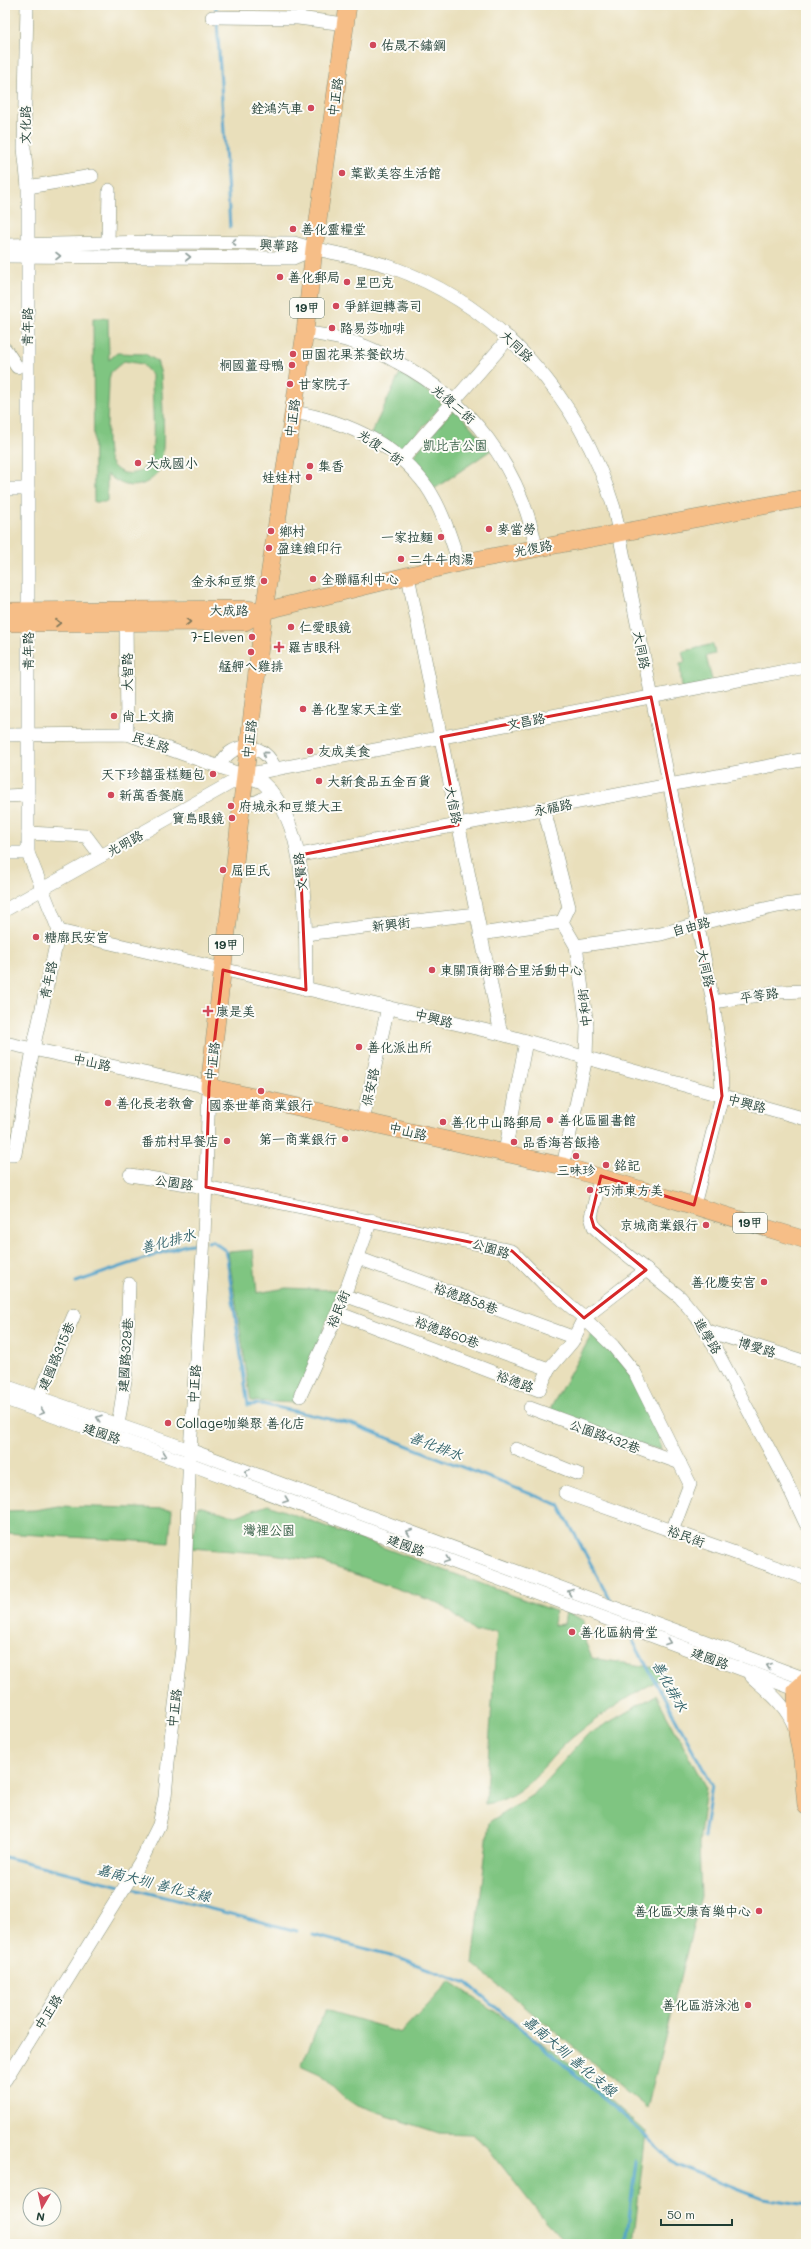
<svg xmlns="http://www.w3.org/2000/svg" width="811" height="2249" viewBox="0 0 811 2249" font-family="Mali,'LXGW WenKai TC',sans-serif">
<style>
.green{fill:#7fc581;stroke:#4f815a;fill-rule:evenodd}
.lines{fill:none;stroke-linecap:round;stroke-linejoin:round}
.stream{stroke:#4fa3cb;stroke-width:3}
.minor-casing{stroke:#848e78;stroke-width:14}
.major-casing{stroke:#848e78;stroke-width:18}
.minor{stroke:#fff;stroke-width:13}
.major{stroke:#f6be87;stroke-width:17}
.oneway{stroke:#8f9e9a}
.oneway2{stroke:#807759}
.marked{fill:none;stroke:#d62828;stroke-width:3;stroke-linejoin:round}
.poi-dot{fill:#d1495b;stroke:#fdfcf7;stroke-width:1.5}
.labels{text-anchor:middle;stroke-width:4;stroke-linejoin:round;paint-order:stroke}
.shield{fill:#fdfcf7;stroke:#62766e;stroke-width:1}
.shield-label{font-size:12px;font-weight:bold;fill:#1f3d34}
.poi-label{font-size:13px;fill:#1f3d34;stroke:#fdfcf7;text-anchor:start}
.street-label{font-size:13px;fill:#1f3d34;stroke:#fdfcf7}
.park-label{font-size:13px;fill:#375f47;stroke:#fdfcf7}
.water-label{font-size:14px;font-style:italic;fill:#306169;stroke:#fdfcf7}
</style>
<rect width="100%" height="100%" fill="#fdfcf7"/>
<filter id="ink" filterUnits="userSpaceOnUse"><feTurbulence type="fractalNoise" baseFrequency=".025" numOctaves="2"/><feDisplacementMap in="SourceGraphic" scale="8" xChannelSelector="R" yChannelSelector="G"/><feConvolveMatrix kernelMatrix="1 2 1 2 8 2 1 2 1" color-interpolation-filters="sRGB"/></filter>
<filter id="wash" filterUnits="userSpaceOnUse"><feTurbulence type="fractalNoise" baseFrequency=".012" numOctaves="4" result="noise"/><feDisplacementMap in="SourceGraphic" scale="16" xChannelSelector="R" yChannelSelector="G"/><feGaussianBlur stdDeviation="0.9" result="paint"/><feColorMatrix in="noise" values="0 0 0 0 0 0 0 0 0 0 0 0 0 0 0 0 0 1.4 0 .05"/><feComposite in="paint" operator="in"/></filter>
<g filter="url(#wash)">
<rect width="100%" height="100%" fill="#e9dfbb"/>
<g class="green">
<path d="M93,318H108L109,360L117,353L145,354L157,361L161,374C162,394 167,454 159,470C156,476 150,481 143,484C128,489 118,483 107,474V502H94ZM124,361L142,364L152,375C152,397 155,432 152,452C147,481 111,480 108,453C105,429 109,403 109,379L111,372Z"/>
<path d="M400,373L437,398L442,405L401,453L370,436Z"/>
<path d="M454,411L458,412L491,450L434,489L410,460L450,413Z"/>
<path d="M713,644L715,654L706,656L713,684L682,689L680,663L685,662L682,652Z"/>
<path d="M253,1250L257,1293L286,1288L338,1290L297,1403L251,1401L228,1252Z"/>
<path d="M592,1334L626,1367L657,1426L661,1450L545,1418Z"/>
<path d="M268,1505L555,1611L553,1625L564,1624L566,1612L584,1620L581,1632L592,1658L662,1669L660,1679C630,1696 600,1715 573,1737C544,1761 527,1799 485,1804L497,1631L475,1632L441,1604L317,1561L273,1554L191,1548L198,1506L236,1516Z"/>
<path d="M58,1506L172,1509L169,1543L5,1533V1511L35,1510Z"/>
<path d="M656,1695L706,1788L699,1844L701,1896L647,2108L473,1964L489,1822L534,1794L587,1735Z"/>
<path d="M450,1981L563,2058L646,2132L633,2244H568L537,2211L488,2148L471,2134L439,2133L357,2106L345,2098L321,2075L301,2066L325,2010L401,2032Z"/>
</g>
<g class="lines">
<g class="stream">
<path d="M216,5V14"/>
<path d="M217,21L230,227"/>
<path d="M208,1242L212,1241L226,1251L248,1405L262,1404L352,1424L559,1505L612,1603"/>
<path d="M76,1282L185,1245L200,1243"/>
<path d="M628,1632L712,1785L704,1837"/>
<path d="M5,1857L121,1886"/>
<path d="M129,1888L297,1931"/>
<path d="M313,1935L390,1955L467,1983L622,2114L675,2164L763,2198L806,2205"/>
<path d="M626,2244L636,2160"/>
</g>
</g>
</g>
<g filter="url(#ink)">
<g class="lines">
<defs>
<g id="minor">
<path d="M212,17L298,18L345,24"/>
<path d="M28,187L92,176"/>
<path d="M108,243L109,190"/>
<path d="M5,245L155,242L294,243C326,253 359,256 391,267C501,306 580,398 614,508L713,1002L721,1061L722,1096L694,1205"/>
<path d="M5,256L293,258L314,249"/>
<path d="M305,332C320,335 337,337 352,342C368,346 383,354 397,362C470,400 520,467 536,547"/>
<path d="M5,349L17,367"/>
<path d="M293,412C345,421 395,443 427,487C442,509 451,538 459,563"/>
<path d="M402,460L509,338"/>
<path d="M5,489H28"/>
<path d="M408,576L501,1034"/>
<path d="M126,614L127,734"/>
<path d="M5,735L127,734L262,782C311,824 305,930 306,990"/>
<path d="M220,766C231,739 266,742 275,769"/>
<path d="M5,796L28,795"/>
<path d="M242,803C254,804 264,801 271,791"/>
<path d="M544,809L569,907L562,922L576,946L587,1025L586,1058L563,1166"/>
<path d="M28,833L86,836L101,856"/>
<path d="M5,853H28"/>
<path d="M300,855L806,759"/>
<path d="M5,910L245,775L806,667"/>
<path d="M59,931L501,1034L806,1119"/>
<path d="M305,934L476,914"/>
<path d="M480,934L562,922"/>
<path d="M576,946L661,934L696,924L778,906L806,902"/>
<path d="M713,1002L778,992L806,991"/>
<path d="M5,1043L209,1087L204,1238L190,1450L182,1649L168,1762L165,1797L159,1825L142,1859L5,2080"/>
<path d="M363,1120L388,1007"/>
<path d="M505,1152L526,1041"/>
<path d="M5,1154H15L33,1049L59,931L28,853V187L24,148L27,5"/>
<path d="M130,1175L206,1187L512,1251L546,1286L584,1318L613,1346L635,1373L690,1484L672,1531"/>
<path d="M601,1176L591,1217L594,1227L606,1238L680,1297L701,1322L784,1477L806,1524"/>
<path d="M358,1258L575,1338"/>
<path d="M344,1295L549,1369"/>
<path d="M338,1313L539,1390L549,1369L572,1342L584,1318L646,1270"/>
<path d="M708,1331L806,1362"/>
<path d="M5,1386L190,1450L806,1679"/>
<path d="M300,1396L338,1313L371,1220"/>
<path d="M39,1397L74,1315"/>
<path d="M5,1399L190,1464L806,1693"/>
<path d="M530,1408L680,1463"/>
<path d="M118,1425L126,1374L129,1284"/>
<path d="M516,1449L578,1474"/>
<path d="M565,1493L806,1578"/>
<path d="M752,1677C769,1692 787,1706 795,1728"/>
</g>
<g id="major">
<path d="M348,5L314,249L305,332L264,611L209,1087L563,1166L806,1240"/>
<path d="M5,611L245,609L264,611"/>
<path d="M5,623L245,622L264,611L459,563L806,498"/>
<path d="M806,1681L796,1690L797,1733L802,1760L806,1806"/>
</g>
</defs>
<use href="#minor" class="minor-casing"/>
<use href="#major" class="major-casing"/>
<use href="#minor" class="minor"/>
<use href="#major" class="major"/>
</g>
<defs><path id="oneway-chevron" d="M-2-3.5L2.5 0L-2 3.5" fill="none" stroke-width="1.6" stroke-linecap="round" stroke-linejoin="round"/></defs>
<g class="oneway">
<use href="#oneway-chevron" transform="translate(234 242) rotate(-180)"/>
<use href="#oneway-chevron" transform="translate(58 256)"/>
<use href="#oneway-chevron" transform="translate(188 257)"/>
<use href="#oneway-chevron" transform="translate(265 754) rotate(-140)"/>
<use href="#oneway-chevron" transform="translate(42 1412) rotate(19)"/>
<use href="#oneway-chevron" transform="translate(99 1418) rotate(-161)"/>
<use href="#oneway-chevron" transform="translate(164 1455) rotate(19)"/>
<use href="#oneway-chevron" transform="translate(247 1472) rotate(-160)"/>
<use href="#oneway-chevron" transform="translate(286 1500) rotate(20)"/>
<use href="#oneway-chevron" transform="translate(409 1532) rotate(-160)"/>
<use href="#oneway-chevron" transform="translate(447 1560) rotate(20)"/>
<use href="#oneway-chevron" transform="translate(570 1592) rotate(-160)"/>
<use href="#oneway-chevron" transform="translate(668 1642) rotate(20)"/>
<use href="#oneway-chevron" transform="translate(769 1666) rotate(-160)"/>
</g>
<g class="oneway2">
<use href="#oneway-chevron" transform="translate(188 622)"/>
<use href="#oneway-chevron" transform="translate(58 623)"/>
</g>
</g>
<path class="marked" d="M651,697L713,1002L722,1096L694,1205L601,1176L591,1217L594,1227L646,1270L584,1318L512,1251L206,1187L209,1087L223,970L306,990L300,855L458,825L441,737Z"/>
<g class="poi-dot">
<circle cx="373" cy="45" r="4"/>
<circle cx="311" cy="108" r="4"/>
<circle cx="342" cy="173" r="4"/>
<circle cx="293" cy="229" r="4"/>
<circle cx="280" cy="277" r="4"/>
<circle cx="347" cy="282" r="4"/>
<circle cx="336" cy="306" r="4"/>
<circle cx="332" cy="328" r="4"/>
<circle cx="293" cy="354" r="4"/>
<circle cx="292" cy="365" r="4"/>
<circle cx="290" cy="384" r="4"/>
<circle cx="138" cy="463" r="4"/>
<circle cx="310" cy="466" r="4"/>
<circle cx="309" cy="477" r="4"/>
<circle cx="489" cy="529" r="4"/>
<circle cx="271" cy="531" r="4"/>
<circle cx="441" cy="537" r="4"/>
<circle cx="269" cy="548" r="4"/>
<circle cx="401" cy="559" r="4"/>
<circle cx="313" cy="579" r="4"/>
<circle cx="264" cy="581" r="4"/>
<circle cx="291" cy="627" r="4"/>
<circle cx="252" cy="637" r="4"/>
<path d="M277 641h4v4h4v4h-4v4h-4v-4h-4v-4h4z"/>
<circle cx="251" cy="652" r="4"/>
<circle cx="303" cy="709" r="4"/>
<circle cx="114" cy="716" r="4"/>
<circle cx="310" cy="751" r="4"/>
<circle cx="213" cy="774" r="4"/>
<circle cx="319" cy="781" r="4"/>
<circle cx="111" cy="795" r="4"/>
<circle cx="231" cy="806" r="4"/>
<circle cx="232" cy="818" r="4"/>
<circle cx="223" cy="870" r="4"/>
<circle cx="36" cy="937" r="4"/>
<circle cx="432" cy="970" r="4"/>
<path d="M206 1005h4v4h4v4h-4v4h-4v-4h-4v-4h4z"/>
<circle cx="359" cy="1047" r="4"/>
<circle cx="261" cy="1091" r="4"/>
<circle cx="108" cy="1103" r="4"/>
<circle cx="550" cy="1120" r="4"/>
<circle cx="443" cy="1122" r="4"/>
<circle cx="345" cy="1139" r="4"/>
<circle cx="227" cy="1141" r="4"/>
<circle cx="514" cy="1142" r="4"/>
<circle cx="576" cy="1156" r="4"/>
<circle cx="606" cy="1165" r="4"/>
<circle cx="590" cy="1190" r="4"/>
<circle cx="706" cy="1225" r="4"/>
<circle cx="764" cy="1282" r="4"/>
<circle cx="168" cy="1423" r="4"/>
<circle cx="572" cy="1632" r="4"/>
<circle cx="759" cy="1911" r="4"/>
<circle cx="748" cy="2005" r="4"/>
</g>
<g class="labels">
<g class="shield">
<rect x="290" y="298" width="34" height="20" rx="3"/>
<rect x="209" y="935" width="34" height="20" rx="3"/>
<rect x="733" y="1213" width="34" height="20" rx="3"/>
</g>
<g class="shield-label">
<text x="307" y="312">19甲</text>
<text x="226" y="949">19甲</text>
<text x="750" y="1227">19甲</text>
</g>
<g class="poi-label">
<text x="381" y="50">佑晟不鏽鋼</text>
<text x="303" y="113" text-anchor="end">銓鴻汽車</text>
<text x="350" y="178">葉歡美容生活館</text>
<text x="301" y="234">善化靈糧堂</text>
<text x="288" y="282">善化郵局</text>
<text x="355" y="287">星巴克</text>
<text x="344" y="311">爭鮮迴轉壽司</text>
<text x="340" y="333">路易莎咖啡</text>
<text x="301" y="359">田園花果茶餐飲坊</text>
<text x="284" y="370" text-anchor="end">桐國薑母鴨</text>
<text x="298" y="389">甘家院子</text>
<text x="146" y="468">大成國小</text>
<text x="318" y="471">集香</text>
<text x="301" y="482" text-anchor="end">娃娃村</text>
<text x="497" y="534">麥當勞</text>
<text x="279" y="536">鄉村</text>
<text x="433" y="542" text-anchor="end">一家拉麵</text>
<text x="277" y="553">盈達鎖印行</text>
<text x="409" y="564">二牛牛肉湯</text>
<text x="321" y="584">全聯福利中心</text>
<text x="256" y="586" text-anchor="end">金永和豆漿</text>
<text x="299" y="632">仁愛眼鏡</text>
<text x="244" y="642" text-anchor="end">7-Eleven</text>
<text x="288" y="652">羅吉眼科</text>
<text x="251" y="671" text-anchor="middle">艋舺ㄟ雞排</text>
<text x="311" y="714">善化聖家天主堂</text>
<text x="122" y="721">尚上文摘</text>
<text x="318" y="756">友成美食</text>
<text x="205" y="779" text-anchor="end">天下珍囍蛋糕麵包</text>
<text x="327" y="786">大新食品五金百貨</text>
<text x="119" y="800">新萬香餐廳</text>
<text x="239" y="811">府城永和豆漿大王</text>
<text x="224" y="823" text-anchor="end">寶島眼鏡</text>
<text x="231" y="875">屈臣氏</text>
<text x="44" y="942">糖廍民安宮</text>
<text x="440" y="975">東關頂街聯合里活動中心</text>
<text x="216" y="1016">康是美</text>
<text x="367" y="1052">善化派出所</text>
<text x="116" y="1108">善化長老教會</text>
<text x="261" y="1110" text-anchor="middle">國泰世華商業銀行</text>
<text x="558" y="1125">善化區圖書館</text>
<text x="451" y="1127">善化中山路郵局</text>
<text x="337" y="1144" text-anchor="end">第一商業銀行</text>
<text x="219" y="1146" text-anchor="end">番茄村早餐店</text>
<text x="522" y="1147">品香海苔飯捲</text>
<text x="614" y="1170">銘記</text>
<text x="576" y="1175" text-anchor="middle">三味珍</text>
<text x="598" y="1195">巧沛東方美</text>
<text x="698" y="1230" text-anchor="end">京城商業銀行</text>
<text x="756" y="1287" text-anchor="end">善化慶安宮</text>
<text x="176" y="1428">Collage咖樂聚 善化店</text>
<text x="580" y="1637">善化區納骨堂</text>
<text x="751" y="1916" text-anchor="end">善化區文康育樂中心</text>
<text x="740" y="2010" text-anchor="end">善化區游泳池</text>
</g>
<g class="street-label">
<text transform="translate(335 97) rotate(-82)" y="5">中正路</text>
<text transform="translate(25 125) rotate(-89)" y="5">文化路</text>
<text transform="translate(279 245) rotate(4)" y="5">興華路</text>
<text transform="translate(27 327) rotate(-89)" y="5">青年路</text>
<text transform="translate(517 346) rotate(44)" y="5">大同路</text>
<text transform="translate(454 404) rotate(41)" y="5">光復二街</text>
<text transform="translate(292 418) rotate(-82)" y="5">中正路</text>
<text transform="translate(381 447) rotate(35)" y="5">光復一街</text>
<text transform="translate(533 548) rotate(-11)" y="5">光復路</text>
<text transform="translate(229 610) rotate(1)" y="5">大成路</text>
<text transform="translate(642 650) rotate(79)" y="5">大同路</text>
<text transform="translate(28 651) rotate(-90)" y="5">青年路</text>
<text transform="translate(127 672) rotate(-90)" y="5">大智路</text>
<text transform="translate(526 721) rotate(-11)" y="5">文昌路</text>
<text transform="translate(249 739) rotate(-83)" y="5">中正路</text>
<text transform="translate(151 742) rotate(19)" y="5">民生路</text>
<text transform="translate(454 805) rotate(79)" y="5">大信路</text>
<text transform="translate(553 807) rotate(-11)" y="5">永福路</text>
<text transform="translate(125 843) rotate(-29)" y="5">光明路</text>
<text transform="translate(300 872) rotate(-96)" y="5">文賢路</text>
<text transform="translate(391 924) rotate(-7)" y="5">新興街</text>
<text transform="translate(691 926) rotate(-15)" y="5">自由路</text>
<text transform="translate(706 968) rotate(78)" y="5">大同路</text>
<text transform="translate(48 980) rotate(-78)" y="5">青年路</text>
<text transform="translate(759 995) rotate(-8)" y="5">平等路</text>
<text transform="translate(584 1008) rotate(-96)" y="5">中和街</text>
<text transform="translate(434 1018) rotate(14)" y="5">中興路</text>
<text transform="translate(212 1061) rotate(-83)" y="5">中正路</text>
<text transform="translate(92 1062) rotate(12)" y="5">中山路</text>
<text transform="translate(370 1087) rotate(-78)" y="5">保安路</text>
<text transform="translate(747 1103) rotate(15)" y="5">中興路</text>
<text transform="translate(408 1131) rotate(13)" y="5">中山路</text>
<text transform="translate(174 1182) rotate(9)" y="5">公園路</text>
<text transform="translate(491 1248) rotate(17)" y="5">公園路</text>
<text transform="translate(466 1298) rotate(20)" y="5">裕德路58巷</text>
<text transform="translate(338 1309) rotate(-68)" y="5">裕民街</text>
<text transform="translate(447 1332) rotate(20)" y="5">裕德路60巷</text>
<text transform="translate(708 1336) rotate(58)" y="5">進學路</text>
<text transform="translate(757 1347) rotate(17)" y="5">博愛路</text>
<text transform="translate(125 1355) rotate(-86)" y="5">建國路329巷</text>
<text transform="translate(56 1356) rotate(-67)" y="5">建國路315巷</text>
<text transform="translate(515 1381) rotate(20)" y="5">裕德路</text>
<text transform="translate(194 1384) rotate(-86)" y="5">中正路</text>
<text transform="translate(102 1433) rotate(19)" y="5">建國路</text>
<text transform="translate(605 1436) rotate(20)" y="5">公園路432巷</text>
<text transform="translate(686 1536) rotate(20)" y="5">裕民街</text>
<text transform="translate(406 1545) rotate(20)" y="5">建國路</text>
<text transform="translate(710 1658) rotate(20)" y="5">建國路</text>
<text transform="translate(174 1708) rotate(-83)" y="5">中正路</text>
<text transform="translate(48 2012) rotate(-57)" y="5">中正路</text>
</g>
<g class="park-label">
<text x="455" y="450">凱比吉公園</text>
<text x="269" y="1535">灣裡公園</text>
</g>
<g class="water-label">
<text transform="translate(168 1241) rotate(-15)" y="5">善化排水</text>
<text transform="translate(436 1446) rotate(21)" y="5">善化排水</text>
<text transform="translate(670 1686) rotate(61)" y="5">善化排水</text>
<text transform="translate(154 1883) rotate(14)" y="5">嘉南大圳 善化支線</text>
<text transform="translate(570 2056) rotate(40)" y="5">嘉南大圳 善化支線</text>
</g>
</g>
<rect width="811" height="2249" fill="none" stroke="#fdfcf7" stroke-width="20"/>
<g transform="translate(42 2207) rotate(189)"><circle r="19" fill="#fdfcf7" stroke="#a4b0a9"/>
<path d="M0-3L7 15L0 10L-7 15Z" fill="#d1495b"/>
<text y="-6" font-size="11" font-weight="bold" text-anchor="middle" fill="#1f3d34">N</text>
</g>
<path d="M661 2219v6h71v-6" fill="none" stroke="#1f3d34" stroke-width="2"/>
<text x="667" y="2219" font-size="12" fill="#1f3d34" stroke="#fdfcf7" stroke-width="3" paint-order="stroke">50 m</text>
</svg>
